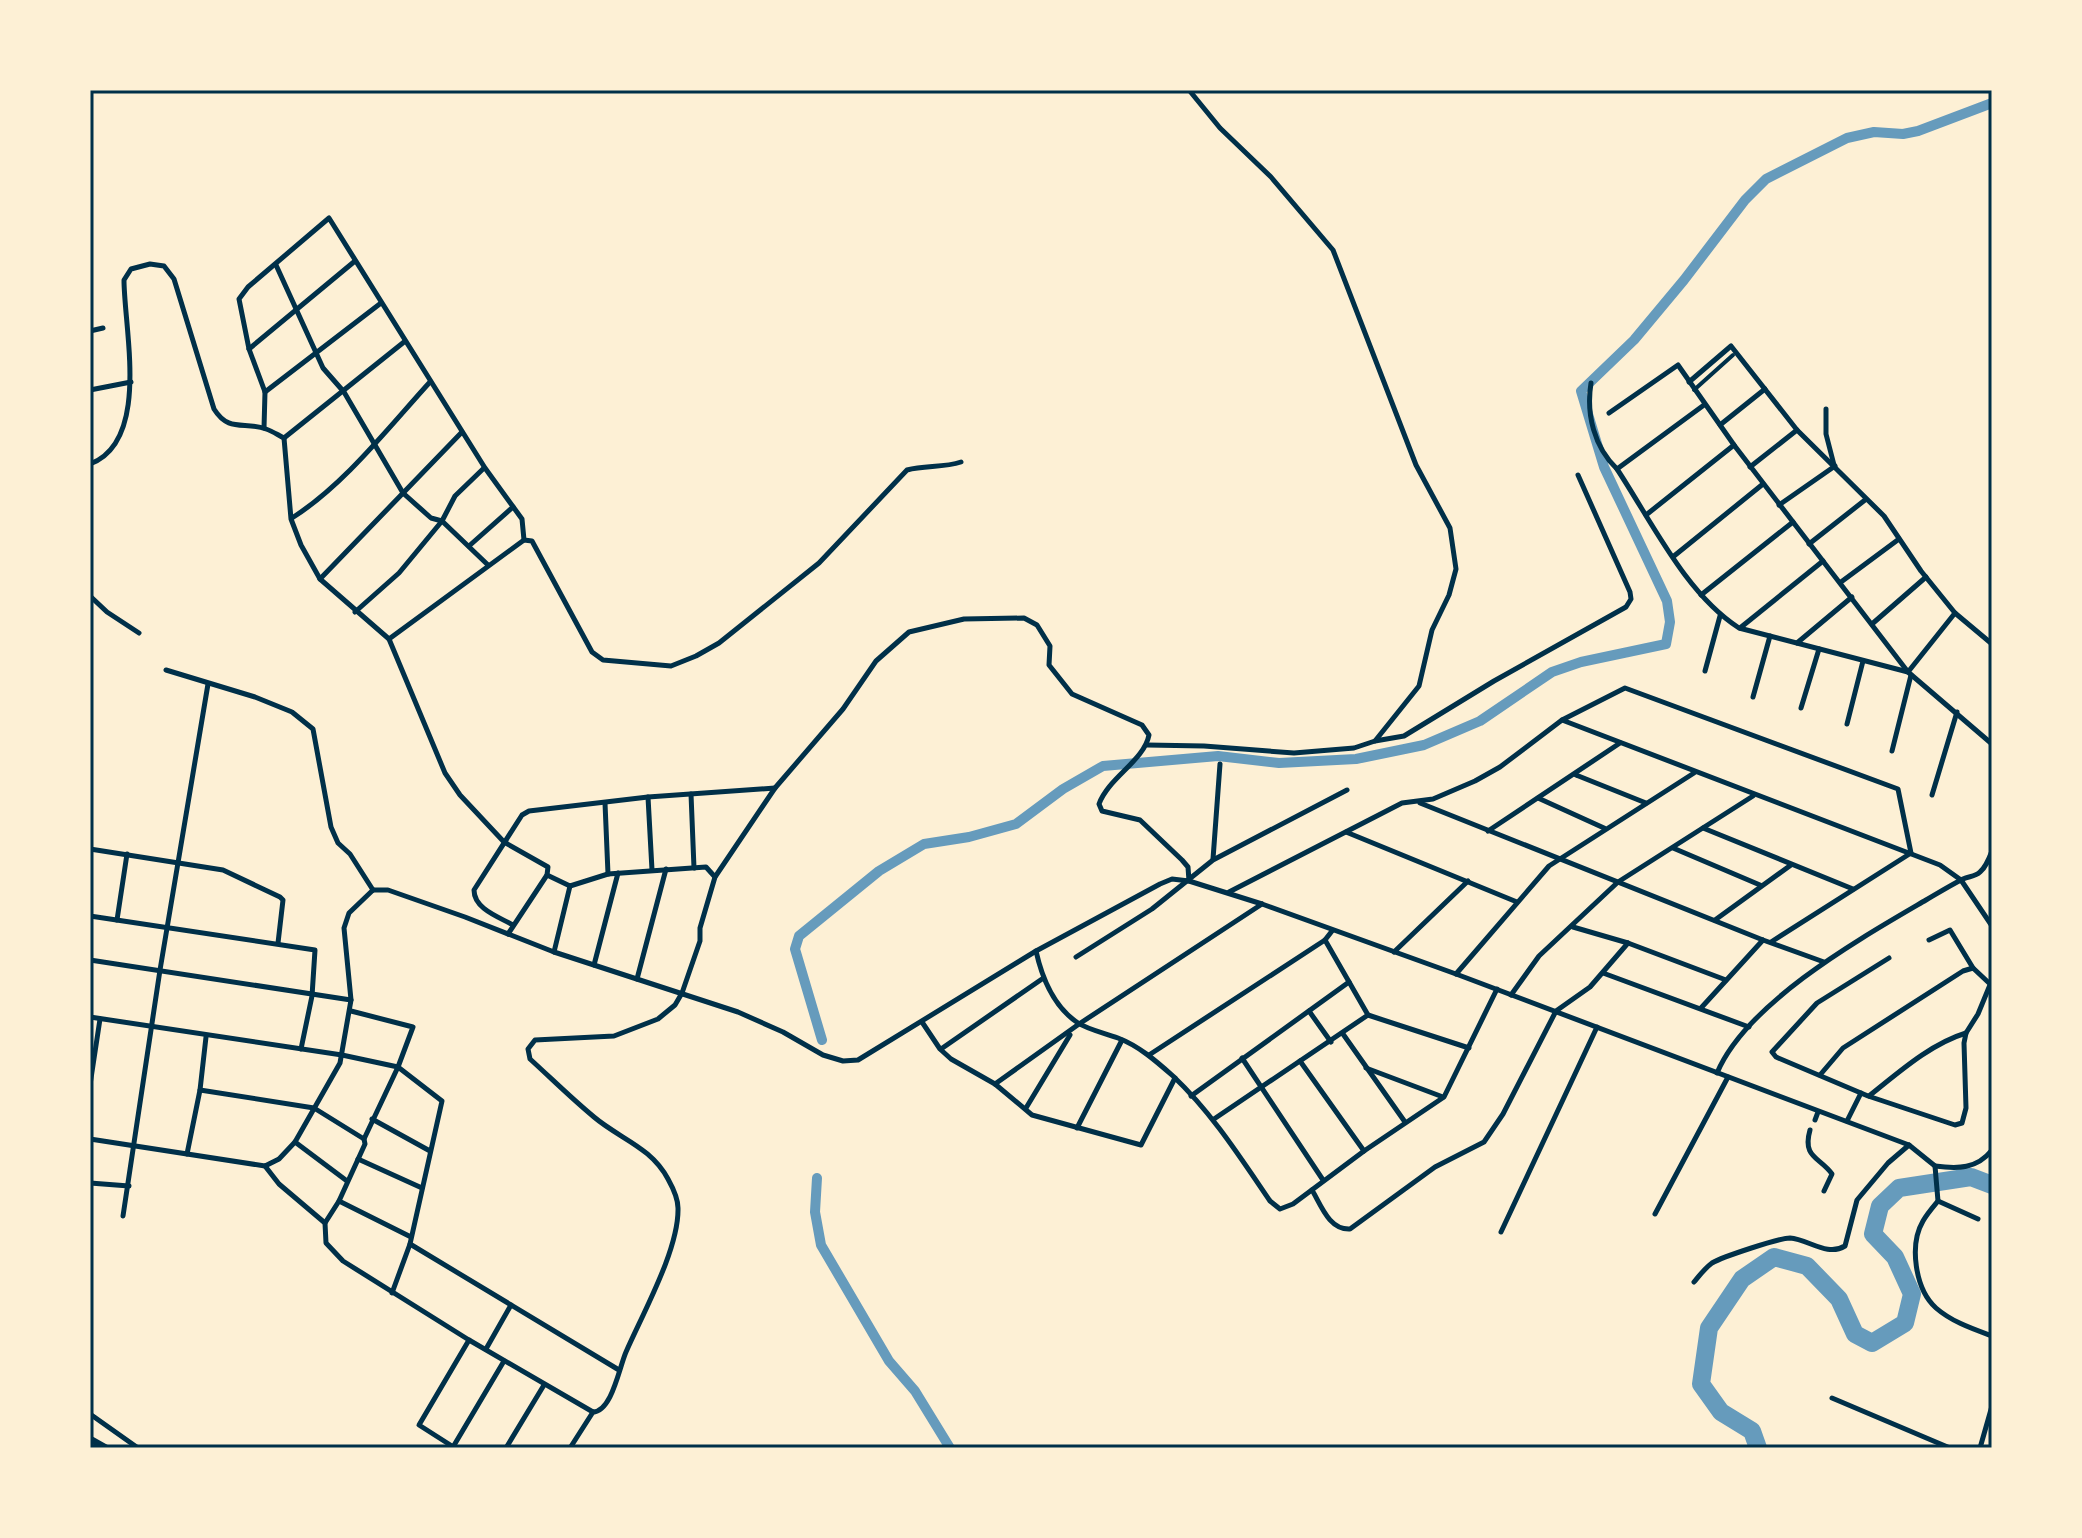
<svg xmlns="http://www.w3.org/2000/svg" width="2082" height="1538" viewBox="0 0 2082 1538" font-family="Manrope,sans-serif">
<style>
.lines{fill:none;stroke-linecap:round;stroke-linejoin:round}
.canal{stroke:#669bbc;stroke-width:10}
.river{stroke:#669bbc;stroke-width:18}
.pedestrian{stroke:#003049;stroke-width:4}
.minor{stroke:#003049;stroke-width:5}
.tertiary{stroke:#003049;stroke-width:7}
.neatline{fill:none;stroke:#003049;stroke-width:3}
</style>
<rect width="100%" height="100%" fill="#fdf0d5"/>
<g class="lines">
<g class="canal">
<path d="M822,1040L795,949L799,936L879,871L924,844L969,837L1016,824L1063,789L1103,766L1218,756L1279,763L1356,759L1424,745L1480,721L1552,672L1581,662L1666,644L1670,622L1667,601L1604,467L1581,391L1634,340L1684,280L1745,200L1766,179L1847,138L1874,132L1903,134L1918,131L1992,103"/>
<path d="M817,1178L815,1212L821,1245L889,1361L915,1391L950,1448"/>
</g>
<path class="river" d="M1758,1448L1752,1431L1721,1412L1701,1384L1709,1328L1742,1279L1774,1257L1807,1266L1839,1299L1855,1334L1872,1343L1905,1323L1912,1294L1895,1257L1873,1234L1880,1206L1899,1188L1971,1177L1992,1185"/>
<path class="pedestrian" d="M1694,390L1733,355"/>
<g class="minor">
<path d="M276,265L323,368L344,392L403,493L431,518L442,521L488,565"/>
<path d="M90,331L103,328"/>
<path d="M249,349L355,261"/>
<path d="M1689,382L1731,346L1797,430L1884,516L1921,571L1955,613L1992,644"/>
<path d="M1591,383C1586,414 1594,447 1617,469C1652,522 1686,594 1739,628L1908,672L1955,613"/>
<path d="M90,390L131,382"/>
<path d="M265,392L381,303"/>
<path d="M1826,409V434L1834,465"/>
<path d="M1609,413L1678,365L1734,445L1908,672L1992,744"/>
<path d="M1720,425L1765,389"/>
<path d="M264,428L265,392L249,349L239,299L248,287L329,218L485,468L522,519L524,540L532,541L592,652L603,660L671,666L696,656L719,643L819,563L907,470C925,465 943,468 961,462"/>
<path d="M284,438L291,519L301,545L320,579L389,639L445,773L460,795L504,842L548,867L547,875L508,934"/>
<path d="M284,438L404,342"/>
<path d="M90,464C151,441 124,329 124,280L131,269L150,264L164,266L174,279L214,409C229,433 244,421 266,429C272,431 278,435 284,438"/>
<path d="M1750,467L1797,430"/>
<path d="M1617,469L1704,405"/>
<path d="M1779,505L1835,466"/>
<path d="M1646,515L1734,445"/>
<path d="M292,518C344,485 388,428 430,382"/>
<path d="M1809,544L1865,500"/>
<path d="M469,546L513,507"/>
<path d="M1674,556L1763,484"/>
<path d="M320,579L462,432"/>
<path d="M1841,582L1899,539"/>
<path d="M1701,595L1793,522"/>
<path d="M90,596L107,612L139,633"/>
<path d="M355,612L399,573L442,521L455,496L484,468"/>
<path d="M1872,624L1926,577"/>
<path d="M1740,628L1823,561"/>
<path d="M389,639L524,540"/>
<path d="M1797,643L1852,597"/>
<path d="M166,670L255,697L292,712L313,729L331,827L338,843L350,854L373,890"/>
<path d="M1705,671L1720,616"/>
<path d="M1753,697L1770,636"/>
<path d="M1801,708L1819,649"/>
<path d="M1562,720L1940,865L1961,880L1992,926"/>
<path d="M1847,724L1863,661"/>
<path d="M1375,741L1404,736L1494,681L1626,607L1631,599L1630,592L1578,475"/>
<path d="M1147,745L1204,746L1294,753L1354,748L1375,741L1419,686L1432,630L1449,595L1456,569L1450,528L1416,465L1333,250L1271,177L1220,128L1189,90"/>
<path d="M1892,751L1911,675"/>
<path d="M1576,775L1646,803"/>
<path d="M691,794L694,868"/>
<path d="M1932,795L1957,712"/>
<path d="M648,797L652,870"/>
<path d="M1538,798L1604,828"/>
<path d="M605,803L608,874"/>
<path d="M1420,803L1763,940L1824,962"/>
<path d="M1703,828L1853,889"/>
<path d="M1488,831L1620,743"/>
<path d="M1346,832L1517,902"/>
<path d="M1673,848L1760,885"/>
<path d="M90,849L223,870L280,897L283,900L278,943"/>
<path d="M1213,859L1220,764"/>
<path d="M547,875L570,886L608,874L706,867L715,877"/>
<path d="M373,890H388L465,917L554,952L738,1012L783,1032L823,1055L843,1061L858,1060L1036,951L1160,884L1172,879L1189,881L1262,904L1456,974L1909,1145L1935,1166L1938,1201C1933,1207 1927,1214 1923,1221C1909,1245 1915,1289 1936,1308C1952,1322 1973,1329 1992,1336"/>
<path d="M1229,892L1402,803L1433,799L1475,781L1500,767L1562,720L1625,688L1898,789L1911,853L1771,942"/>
<path d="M90,916L315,950L312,996L301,1049"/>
<path d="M117,920L127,854"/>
<path d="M1715,920L1791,865"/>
<path d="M513,925C499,917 474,909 474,890L522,815L529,811L648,797L775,788"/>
<path d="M1573,927L1628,943L1726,980"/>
<path d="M1325,940L1368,1015L1469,1048"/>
<path d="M1929,940L1950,930L1973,968"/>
<path d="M1036,951C1042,978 1054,1007 1078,1023C1089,1030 1105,1033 1118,1038C1139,1046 1156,1061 1173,1076C1212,1113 1240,1157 1270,1201L1280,1209L1293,1204L1364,1151L1444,1097L1497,989"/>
<path d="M554,952L570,886"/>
<path d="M1394,952L1468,881"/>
<path d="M1076,957L1152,909L1213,860L1347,790"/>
<path d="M1889,958L1817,1003L1772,1052L1776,1057L1868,1096L1955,1125L1962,1123L1966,1108L1964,1043L1966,1033L1978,1014L1992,980"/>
<path d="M90,960L351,1000"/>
<path d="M594,965L618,873"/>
<path d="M1603,973L1749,1027"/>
<path d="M1456,974L1549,866L1694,773"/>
<path d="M637,979L666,869"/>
<path d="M1511,995L1539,956L1618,882L1753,796"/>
<path d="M1701,1008L1763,940"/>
<path d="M1309,1011L1331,1042"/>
<path d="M90,1017L342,1055L398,1067L442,1101L410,1244L392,1293"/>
<path d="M922,1022L940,1049L951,1059L995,1084L1032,1115L1141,1145L1175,1078"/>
<path d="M1343,1034L1405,1122"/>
<path d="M941,1049L1042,979"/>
<path d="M1149,1055L1325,940L1332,931"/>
<path d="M1242,1058L1323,1180"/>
<path d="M1300,1061L1364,1151"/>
<path d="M1366,1068L1443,1097"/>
<path d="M1717,1073C1747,1002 1861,938 1926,900C1938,893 1951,885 1963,879C1969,876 1975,877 1980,872C1986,867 1989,859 1992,851"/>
<path d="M1820,1075L1843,1048L1963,971L1973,968L1989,983"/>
<path d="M995,1084L1079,1024L1262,904"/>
<path d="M90,1085L100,1019"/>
<path d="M200,1090L314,1108L364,1139"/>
<path d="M1191,1096L1349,982"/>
<path d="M1869,1096C1898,1073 1930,1044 1966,1033"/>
<path d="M1026,1108L1070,1035"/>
<path d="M372,1119L430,1151"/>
<path d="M1214,1119L1368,1015"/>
<path d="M1815,1120L1818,1112"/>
<path d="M1847,1121L1861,1093"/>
<path d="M1077,1128L1122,1040"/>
<path d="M1810,1130C1802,1158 1820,1157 1832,1174L1824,1191"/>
<path d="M90,1139L265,1166L279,1159L295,1142L340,1063L351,1000L344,928L349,913L373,890"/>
<path d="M295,1142L347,1181"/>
<path d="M187,1154L200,1090L206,1037"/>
<path d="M358,1159L422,1188"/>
<path d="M265,1166L279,1184L325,1223L326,1243L343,1261L469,1340L593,1412C612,1411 619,1368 626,1352C643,1313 679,1249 678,1208C678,1198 673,1188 668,1179C651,1147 620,1139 594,1117C572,1099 551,1078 530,1059L528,1049L535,1040L614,1036L658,1019L675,1005L682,993L700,941V928L715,877L775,788L843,709L876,661L909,632L964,619L1024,618L1037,625L1050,646L1049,665L1072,694L1142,725L1149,735C1144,761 1109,777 1099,804L1102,811L1140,820L1182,860L1188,867L1189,881"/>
<path d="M1935,1166C1958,1169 1977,1169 1992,1150"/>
<path d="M90,1183L129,1186"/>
<path d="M1312,1190C1321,1205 1329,1230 1350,1229L1435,1167L1484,1142L1503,1114L1556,1011L1590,987L1628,943"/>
<path d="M339,1201L411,1237"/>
<path d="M1938,1201L1978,1219"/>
<path d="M1655,1214L1728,1077"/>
<path d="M123,1216L160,970L208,684"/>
<path d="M325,1223L339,1201L365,1144L364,1139L398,1067L413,1027L351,1011"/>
<path d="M1501,1232L1597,1027"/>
<path d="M410,1244L619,1370"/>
<path d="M1694,1282C1699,1276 1705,1268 1712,1263C1722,1257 1779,1238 1790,1238C1808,1239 1827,1257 1845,1246L1857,1200L1888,1163L1909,1145"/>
<path d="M486,1349L511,1305"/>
<path d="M1832,1398L1950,1448"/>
<path d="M90,1414L138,1448"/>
<path d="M453,1447L504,1361"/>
<path d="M455,1448L419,1425L469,1340"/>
<path d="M506,1448L544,1385"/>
<path d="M570,1448L593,1412"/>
<path d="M1980,1448L1992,1406"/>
</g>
<path class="tertiary" d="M90,1439L106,1448"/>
</g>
<rect width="2082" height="1538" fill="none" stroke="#fdf0d5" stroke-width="184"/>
<rect x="92" y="92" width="1898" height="1354" class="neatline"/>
</svg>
